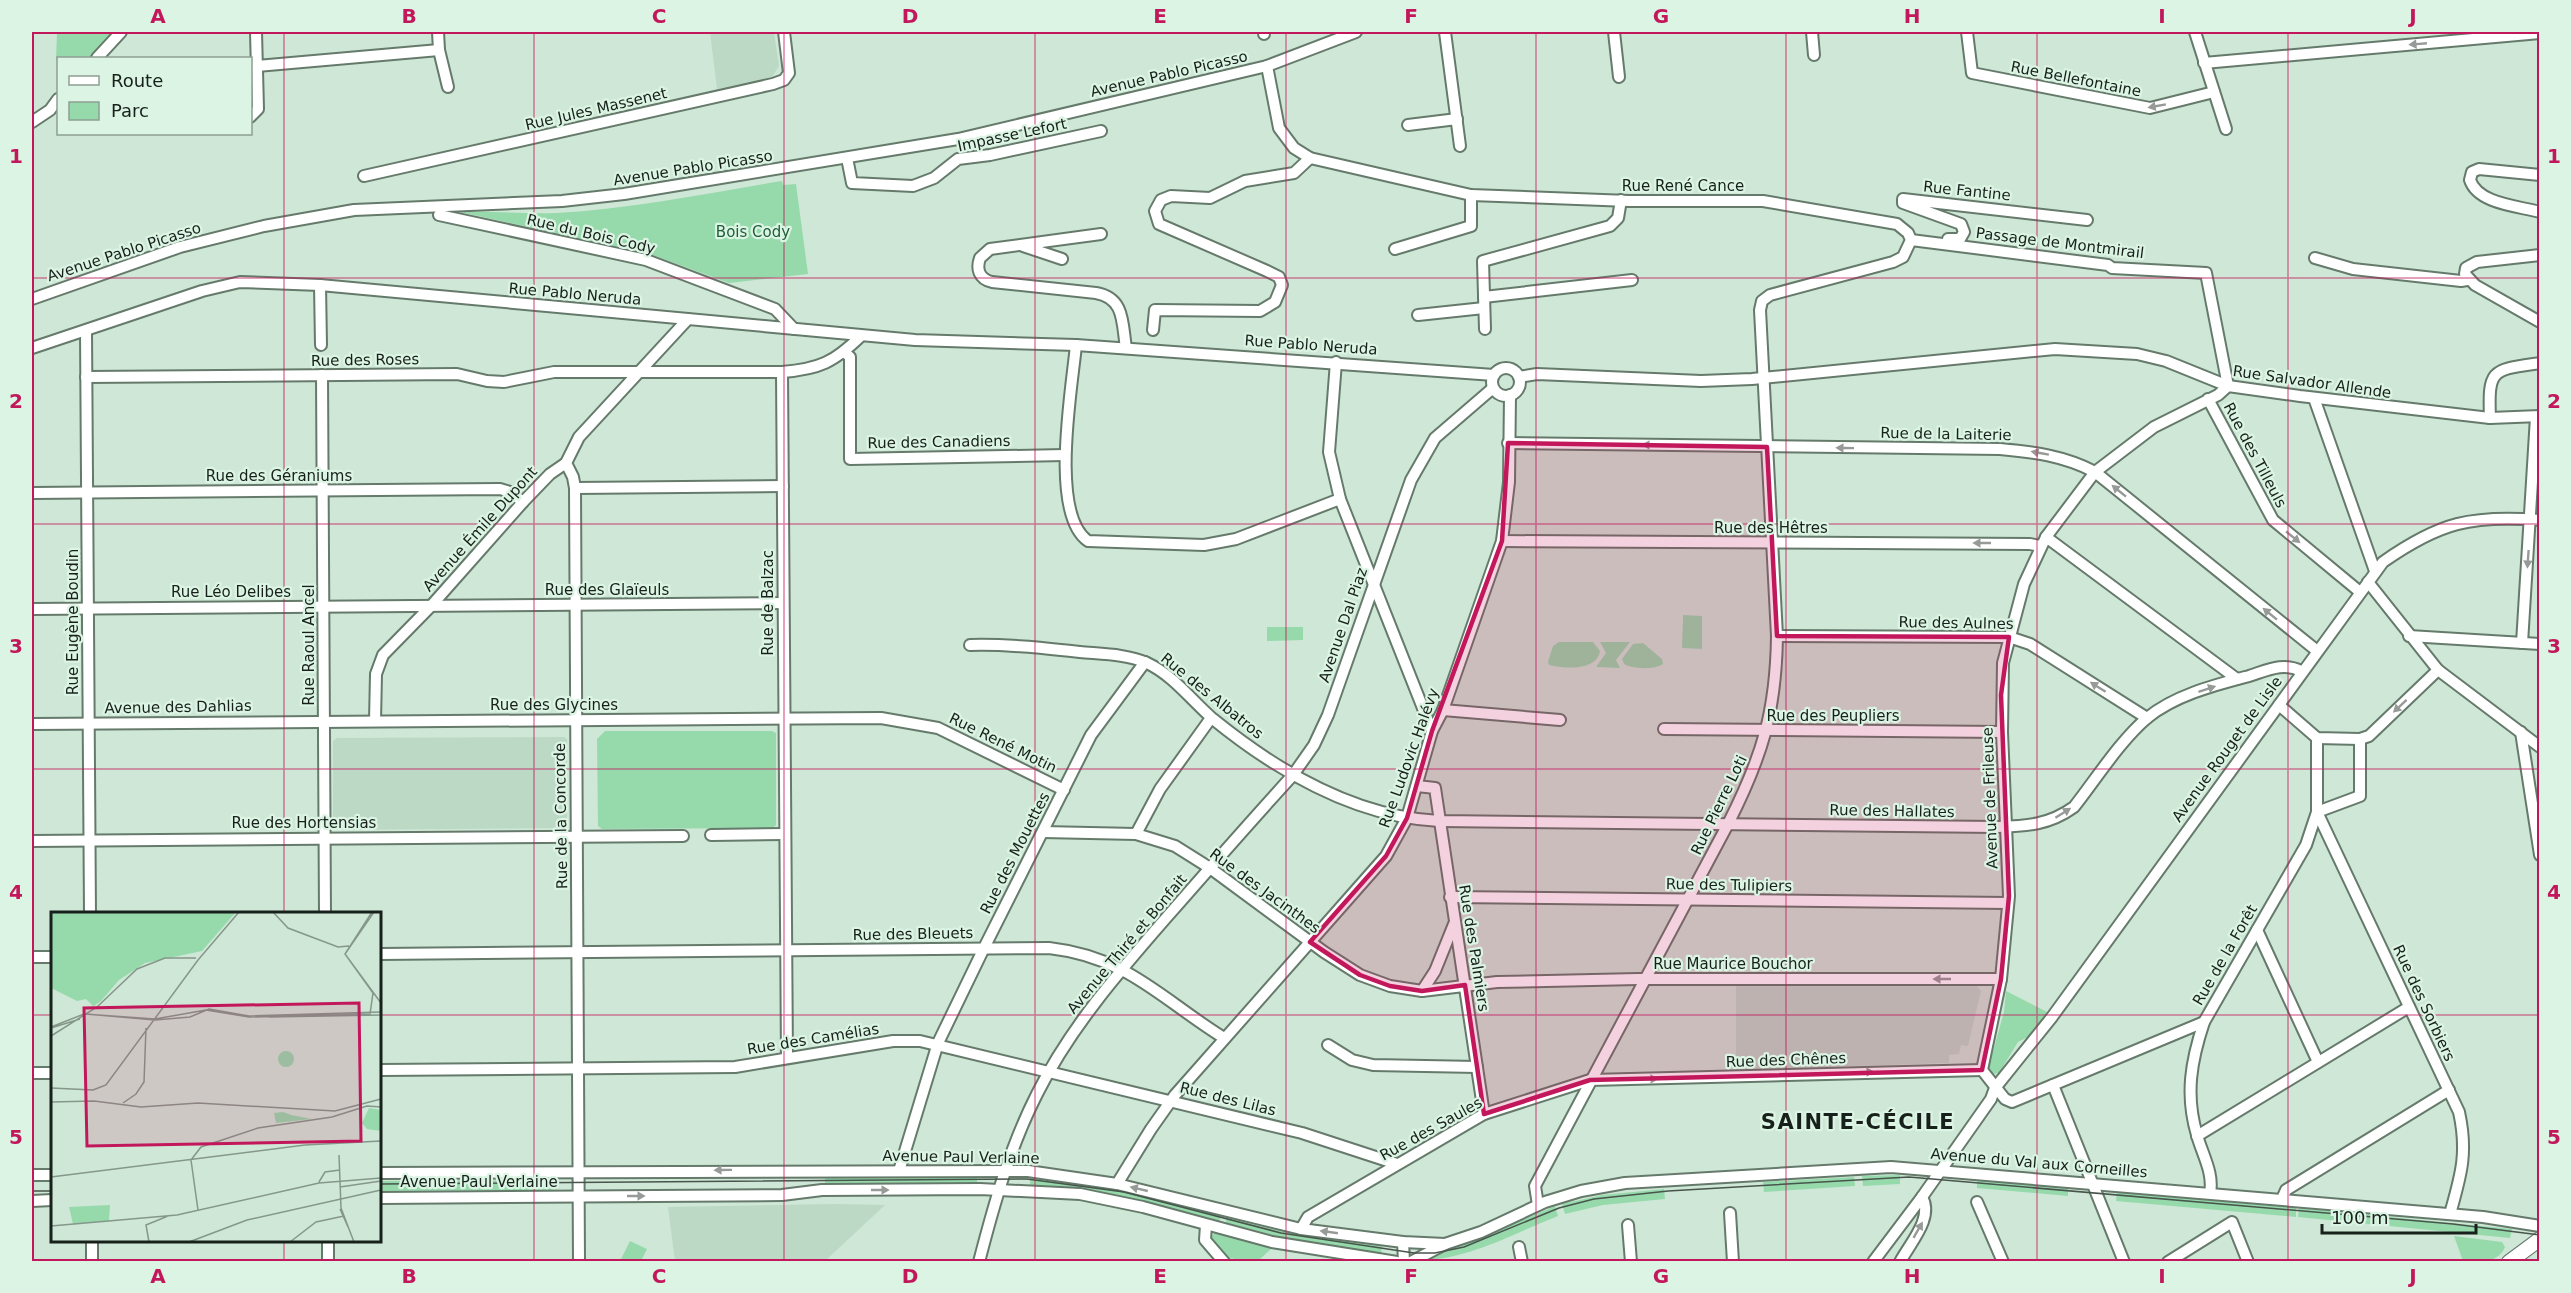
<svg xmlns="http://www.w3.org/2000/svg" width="2571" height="1293" viewBox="0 0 2571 1293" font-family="'DejaVu Sans',sans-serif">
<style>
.built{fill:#bcd9c5}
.green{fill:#96daac}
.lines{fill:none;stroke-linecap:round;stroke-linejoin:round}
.minor-casing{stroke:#657a6b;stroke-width:14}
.major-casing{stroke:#657a6b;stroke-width:16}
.minor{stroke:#fff;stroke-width:10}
.major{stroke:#fff;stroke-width:14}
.tram{stroke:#48554c;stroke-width:1.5}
.oneway{fill:#979b98}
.marked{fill:#c2185b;fill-opacity:0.2;stroke:#c2185b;stroke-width:4.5;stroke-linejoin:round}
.grid{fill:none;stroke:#c2185b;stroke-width:1.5;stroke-opacity:0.55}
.labels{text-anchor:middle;stroke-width:4.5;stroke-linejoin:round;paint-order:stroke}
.street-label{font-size:15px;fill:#17201a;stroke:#dcf4e3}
.park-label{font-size:15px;fill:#1f5e39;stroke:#dcf4e3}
.district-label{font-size:21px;font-weight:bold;letter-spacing:1.5px;fill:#17201a;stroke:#dcf4e3}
.inset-road{fill:none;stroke:#85978b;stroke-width:1.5}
.view{fill:#c2185b;fill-opacity:0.15;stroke:#c2185b;stroke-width:3}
.inset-edge{fill:none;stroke:#17201a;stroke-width:3}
.neatline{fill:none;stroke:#c2185b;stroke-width:2}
.grid-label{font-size:20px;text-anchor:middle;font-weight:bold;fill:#c2185b}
</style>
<rect width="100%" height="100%" fill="#cfe7d6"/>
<g class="built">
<path d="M710,32H774L779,66L772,77L717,89Z"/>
<path d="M564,737L567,739V825L564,828L338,830L333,828V741L337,738Z"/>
<path d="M1736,986H1977L1981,991L1968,1046L1961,1045L1959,1054L1949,1055V1063L1736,1070Z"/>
<path d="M836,1204L885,1205L825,1261H675L668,1207Z"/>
</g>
<g class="green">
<path d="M70,32H116L88,58H58L56,61L57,33Z"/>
<path d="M782,181L783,185L796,184L808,274L729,283L647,253L460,212C492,211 524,214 556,213C632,209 707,193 782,181Z"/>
<path d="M1683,615L1702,616V649L1682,648Z"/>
<path d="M1267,627H1303V640L1267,641Z"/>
<path d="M1559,642H1593L1600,651C1597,671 1565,669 1549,665L1548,662L1553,646Z"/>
<path d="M1600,642H1630L1616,660L1620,668L1596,667L1606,653Z"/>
<path d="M1643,643L1662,659L1663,664C1655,670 1632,669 1624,664L1622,659L1633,644Z"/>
<path d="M605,731H772L776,733V825L773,828L602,829L598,826L597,739Z"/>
<path d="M2006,991L2047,1012L2030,1036L2018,1042L1999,1073L1994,1074L1988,1069L2004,1012Z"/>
<path d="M1900,1175V1184L1863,1186L1862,1176Z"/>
<path d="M977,1176V1186L825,1187V1178Z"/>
<path d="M1030,1177C1096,1183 1158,1198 1221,1216L1218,1225L1030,1187Z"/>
<path d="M1854,1177L1855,1186L1764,1192L1763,1182Z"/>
<path d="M1977,1179L2068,1187V1196L1977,1188Z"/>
<path d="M557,1180L556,1190L380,1191V1181Z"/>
<path d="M1664,1189L1665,1199L1603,1205L1565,1214L1562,1204L1602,1195Z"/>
<path d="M2117,1191L2296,1207V1217L2116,1201Z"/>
<path d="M1555,1206L1558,1216C1514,1233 1472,1258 1424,1260L1443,1249L1466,1244Z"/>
<path d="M2299,1208L2512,1229L2510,1238L2298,1217Z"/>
<path d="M1227,1218L1289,1233L1382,1246L1381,1256L1296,1243L1224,1227Z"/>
<path d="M1215,1232L1273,1247L1258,1261H1236L1232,1258L1228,1261L1210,1239Z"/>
<path d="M2454,1236L2502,1242L2505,1247C2498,1264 2478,1262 2463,1261Z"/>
<path d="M630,1241L647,1249L641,1261H620Z"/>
</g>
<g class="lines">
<defs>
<g id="minor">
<path d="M438,32L439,50L448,87"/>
<path d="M1264,32V34"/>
<path d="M1445,32L1460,146"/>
<path d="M1614,32L1619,77"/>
<path d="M1812,32L1814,55"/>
<path d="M1967,32L1972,73L2150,108L2214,92"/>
<path d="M2195,32L2226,129"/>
<path d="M97,58L121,32"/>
<path d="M2204,63L2540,33"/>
<path d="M257,66L439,50"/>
<path d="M1267,66L1279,128L1294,148L1310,158L1471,195L1629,201H1763L1897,224L1908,233L1911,240L1903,257L1893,262L1770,295L1762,301L1760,310L1777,636C1776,712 1762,757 1728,824L1535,1186L1538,1205"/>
<path d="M250,117L258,109L256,32"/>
<path d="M32,122L50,110L58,99"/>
<path d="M1408,125L1457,119"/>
<path d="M847,158L852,183L913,186L934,178L958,159L990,155L1101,131"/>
<path d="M2540,175L2479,169L2472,172L2470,180C2478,204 2518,206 2540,212"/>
<path d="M364,176L773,84L784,80L789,73L784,32"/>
<path d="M439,215L646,260L775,309L794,329"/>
<path d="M1101,234L990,249L980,258C976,269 979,279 992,282L1096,293C1125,298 1122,323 1126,348"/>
<path d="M1948,239H1960L1964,232L1961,224L1903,203V199L2087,220"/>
<path d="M1911,240L2108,265L2112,268L2206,273L2228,386"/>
<path d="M1023,246L1062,259"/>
<path d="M1395,249L1471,226V195"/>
<path d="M2540,255L2477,262L2466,268L2465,274L2475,285L2540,322"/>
<path d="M2315,258L2353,269L2461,281L2467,280"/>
<path d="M320,285L321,345"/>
<path d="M1484,297L1632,280"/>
<path d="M32,299L180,247L264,226L354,210L562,201L624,194L958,139L1267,66L1356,32"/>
<path d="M1418,315L1484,308"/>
<path d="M1485,329L1483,261L1610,226L1618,218L1621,200"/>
<path d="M1153,330L1155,310L1260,311L1275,302L1282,285L1279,277L1267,271L1159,224L1155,211L1161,200L1171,196L1210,198L1245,181L1294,173L1310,158"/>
<path d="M86,331L90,914"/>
<path d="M1076,345C1072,388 1049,514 1088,541L1204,545L1236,539L1340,499"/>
<path d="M32,348L202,291L240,282L320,285L915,340L1076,345L1494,375"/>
<path d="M844,352L850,357V459L1065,455"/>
<path d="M1336,362L1329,452L1340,499L1432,731"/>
<circle cx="1506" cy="382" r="14"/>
<path d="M782,372L787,1058"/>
<path d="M322,375L325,914"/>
<path d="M86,377L457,374L487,381L504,382L554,372H782C820,369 834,362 861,336"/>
<path d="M1519,377L1537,374L1701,381L1752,379L2055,349L2137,354L2166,361L2228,386L2300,396L2490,418L2540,416"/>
<path d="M2314,398L2375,571"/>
<path d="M2208,399L2273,520L2360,592"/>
<path d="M2490,418C2488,368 2492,370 2540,363"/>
<path d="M1508,443L2000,449C2034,452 2065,456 2095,472L2316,650"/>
<path d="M566,463L573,477L575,488L579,1262"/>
<path d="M575,488L783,486"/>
<path d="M32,493L500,489L510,492L523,502"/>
<path d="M2046,537L2237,679"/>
<path d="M1502,541L2030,544L2040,546"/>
<path d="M2368,582L2438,670L2540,747"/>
<path d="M32,609L783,603"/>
<path d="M1777,636L2009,637L2030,644L2147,718"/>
<path d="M2409,636L2540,644"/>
<path d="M2522,643L2536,417"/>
<path d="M970,645C1007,644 1043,648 1080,652C1101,654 1127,654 1147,663C1173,675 1192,701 1213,719C1277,771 1354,817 1439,821L1997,827C2027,826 2049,825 2074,807C2096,779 2120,741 2147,718C2175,695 2215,685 2249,676C2268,670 2283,662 2301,671"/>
<path d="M2279,705L2317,738L2360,739L2369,736L2438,670"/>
<path d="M1443,710L1560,720"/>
<path d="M375,721L376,674L383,655L431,606L523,502L550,474L566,463L579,437L688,319"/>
<path d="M32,724L881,718L938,728L1064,790"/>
<path d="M1664,729L2002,732"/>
<path d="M2521,732L2540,855"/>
<path d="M2360,739V796L2317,812L2459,1112C2468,1153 2461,1175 2450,1214"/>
<path d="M1417,786L1435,788L1484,1114"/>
<path d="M1043,832L1136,834L1175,846L1210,868L1324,952L1360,975L1390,986L1422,991L1497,982L1638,979H2001"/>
<path d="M1136,834L1160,789L1211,718"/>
<path d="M711,835L785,834"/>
<path d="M32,841L683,836"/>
<path d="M1450,897L2008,903"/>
<path d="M2257,930L2318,1062"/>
<path d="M380,954L1049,948C1128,957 1161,999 1224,1038"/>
<path d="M32,957H52"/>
<path d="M1422,991L1435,971L1454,924"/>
<path d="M2204,1022L2012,1102L2005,1099L1982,1070L2001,979L2009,896L2002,732L2003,663L2024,584L2046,537L2095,472L2154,427L2218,395L2228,386"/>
<path d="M1328,1045L1352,1060L1373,1065L1477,1067"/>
<path d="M380,1070L735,1067L893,1041H920L1302,1133L1397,1164"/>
<path d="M32,1073H52"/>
<path d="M2053,1085L2124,1262"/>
<path d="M2197,1136L2409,1007"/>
<path d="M899,1171L938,1043L984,948L1091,735L1145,662"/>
<path d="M380,1173L1028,1171L1117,1184L1301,1229L1403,1242L1445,1244L1481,1232L1545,1202L1581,1191L1625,1183L1891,1167L2483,1217L2540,1226"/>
<path d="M32,1175H52"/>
<path d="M1117,1184L1151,1129L1175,1095L1386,856L1407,818L1432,731L1443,710L1502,541L1509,482L1510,395"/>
<path d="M2210,1193C2214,1173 2202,1154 2197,1135C2185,1095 2191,1061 2204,1022L2306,845L2317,812V738"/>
<path d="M380,1198L782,1195L822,1190L980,1189L1080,1194L1143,1207L1272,1242L1397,1262"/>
<path d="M2282,1199L2286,1190L2449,1090"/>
<path d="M32,1201L52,1200"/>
<path d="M1977,1202L2003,1262"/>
<path d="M1730,1213L1733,1262"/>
<path d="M1206,1225L1205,1240L1224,1262"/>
<path d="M1628,1225L1631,1262"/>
<path d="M1301,1229L1308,1217L1484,1114L1590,1080L1982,1070"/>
<path d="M92,1240V1262"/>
<path d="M328,1240V1262"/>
<path d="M1403,1242L1404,1262"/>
<path d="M1519,1247L1522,1262"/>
<path d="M979,1262C994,1204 1010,1147 1037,1094C1070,1028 1118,973 1166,918C1208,870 1250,822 1293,775L1314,745L1328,715L1411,480L1435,438L1493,388"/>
<path d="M1411,1262L1445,1244"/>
<path d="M1873,1262L1922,1197L1991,1099L1995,1088L2052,1017L2383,562C2440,522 2471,515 2540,520"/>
<path d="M1900,1262C1910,1243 1934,1218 1922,1197"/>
<path d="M2168,1262L2232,1222L2248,1262"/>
</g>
<path id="major" d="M2509,1262L2540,1239"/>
</defs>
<use href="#minor" class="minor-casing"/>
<use href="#major" class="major-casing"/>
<use href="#minor" class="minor"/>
<use href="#major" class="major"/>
<g class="tram">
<path d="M380,1184L1027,1179L1124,1192L1281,1233L1414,1253H1435L1464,1247L1559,1208L1594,1199L1668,1191L1909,1177L2453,1224L2540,1235"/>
<path d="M32,1191H52"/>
</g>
</g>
<defs><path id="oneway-solid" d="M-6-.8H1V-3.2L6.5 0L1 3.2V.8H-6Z" transform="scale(1.5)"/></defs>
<g class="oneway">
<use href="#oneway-solid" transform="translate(2418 44) rotate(175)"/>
<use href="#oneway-solid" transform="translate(2157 106) rotate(170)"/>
<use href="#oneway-solid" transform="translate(1651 445) rotate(-179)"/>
<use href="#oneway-solid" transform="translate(1845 448) rotate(-179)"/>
<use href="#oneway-solid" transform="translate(2040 453) rotate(-170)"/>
<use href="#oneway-solid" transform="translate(2119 491) rotate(-141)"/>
<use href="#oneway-solid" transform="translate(2293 537) rotate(39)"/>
<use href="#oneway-solid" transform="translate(1982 543) rotate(-180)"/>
<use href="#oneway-solid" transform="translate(2528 559) rotate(94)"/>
<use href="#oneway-solid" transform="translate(2270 614) rotate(-141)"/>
<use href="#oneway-solid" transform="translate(2098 687) rotate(-148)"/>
<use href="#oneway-solid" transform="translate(2207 689) rotate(-18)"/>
<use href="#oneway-solid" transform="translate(2400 706) rotate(137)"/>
<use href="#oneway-solid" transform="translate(2063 813) rotate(-32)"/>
<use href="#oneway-solid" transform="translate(1942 979) rotate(180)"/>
<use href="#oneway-solid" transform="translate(1865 1072) rotate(-2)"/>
<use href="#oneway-solid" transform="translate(1649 1079) rotate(-2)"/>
<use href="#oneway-solid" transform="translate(723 1170) rotate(179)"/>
<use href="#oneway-solid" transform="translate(1139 1189) rotate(-167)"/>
<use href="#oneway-solid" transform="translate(880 1190)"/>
<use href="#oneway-solid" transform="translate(636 1196)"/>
<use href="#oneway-solid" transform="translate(1918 1230) rotate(-60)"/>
<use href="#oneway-solid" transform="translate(1329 1232) rotate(-172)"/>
</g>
<path class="marked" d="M1508,443L1767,447L1777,636L2009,637L2001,695L2009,896L2001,979L1982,1070L1590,1080L1484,1114L1465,985L1422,991L1390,986L1360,975L1310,942L1386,856L1407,818L1432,731L1502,541Z"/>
<path class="grid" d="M284,32V914M534,32V1262M784,32V1262M1035,32V1262M1286,32V1262M1536,32V1262M1786,32V1262M2037,32V1262M2288,32V1262M32,278H2540M32,524H2540M32,769H2540M32,1015H52M380,1015H2540M284,1240V1262"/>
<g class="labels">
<g class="street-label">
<text transform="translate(1169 74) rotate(-13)" y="5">Avenue Pablo Picasso</text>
<text transform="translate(2076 79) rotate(11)" y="5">Rue Bellefontaine</text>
<text transform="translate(596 109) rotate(-13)" y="5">Rue Jules Massenet</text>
<text transform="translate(1012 135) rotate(-12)" y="5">Impasse Lefort</text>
<text transform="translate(693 168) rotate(-9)" y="5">Avenue Pablo Picasso</text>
<text x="1683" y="191">Rue René Cance</text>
<text transform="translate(1967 191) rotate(6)" y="5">Rue Fantine</text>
<text transform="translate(591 234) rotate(13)" y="5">Rue du Bois Cody</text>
<text transform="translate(2060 243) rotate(7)" y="5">Passage de Montmirail</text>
<text transform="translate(124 252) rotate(-18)" y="5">Avenue Pablo Picasso</text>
<text transform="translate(575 294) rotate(5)" y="5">Rue Pablo Neruda</text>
<text transform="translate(1311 345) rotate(4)" y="5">Rue Pablo Neruda</text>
<text transform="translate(365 360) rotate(-1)" y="5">Rue des Roses</text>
<text transform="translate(2312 382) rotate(8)" y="5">Rue Salvador Allende</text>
<text transform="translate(1946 434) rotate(1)" y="5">Rue de la Laiterie</text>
<text transform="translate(939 442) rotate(-1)" y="5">Rue des Canadiens</text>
<text transform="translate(2255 455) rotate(62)" y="5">Rue des Tilleuls</text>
<text x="279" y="481">Rue des Géraniums</text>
<text x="1771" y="533">Rue des Hêtres</text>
<text transform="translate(480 529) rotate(-48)" y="5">Avenue Émile Dupont</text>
<text x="607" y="595">Rue des Glaïeuls</text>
<text x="231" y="597">Rue Léo Delibes</text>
<text transform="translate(768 603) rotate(-90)" y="5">Rue de Balzac</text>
<text transform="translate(73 622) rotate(-90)" y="5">Rue Eugène Boudin</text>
<text transform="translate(1956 623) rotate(1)" y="5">Rue des Aulnes</text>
<text transform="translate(1343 625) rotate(-71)" y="5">Avenue Dal Piaz</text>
<text transform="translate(309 645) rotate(-90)" y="5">Rue Raoul Ancel</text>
<text transform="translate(1212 696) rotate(39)" y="5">Rue des Albatros</text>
<text x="554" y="710">Rue des Glycines</text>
<text transform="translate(178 707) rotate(-1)" y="5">Avenue des Dahlias</text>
<text x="1833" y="721">Rue des Peupliers</text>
<text transform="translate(1003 743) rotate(26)" y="5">Rue René Motin</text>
<text transform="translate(2227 749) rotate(-54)" y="5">Avenue Rouget de Lisle</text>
<text transform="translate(1409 758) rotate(-70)" y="5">Rue Ludovic Halévy</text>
<text transform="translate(1990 798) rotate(-92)" y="5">Avenue de Frileuse</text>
<text transform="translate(1719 805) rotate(-64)" y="5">Rue Pierre Loti</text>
<text transform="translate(1892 811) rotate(1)" y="5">Rue des Hallates</text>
<text transform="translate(561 816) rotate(-91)" y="5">Rue de la Concorde</text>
<text x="304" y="828">Rue des Hortensias</text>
<text transform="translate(1015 853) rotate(-63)" y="5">Rue des Mouettes</text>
<text transform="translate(1729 885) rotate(1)" y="5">Rue des Tulipiers</text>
<text transform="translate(1265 891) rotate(36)" y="5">Rue des Jacinthes</text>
<text transform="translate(913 934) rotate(-1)" y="5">Rue des Bleuets</text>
<text transform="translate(1127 944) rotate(-50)" y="5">Avenue Thiré et Bonfait</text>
<text transform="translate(1474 948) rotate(81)" y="5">Rue des Palmiers</text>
<text transform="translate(2225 955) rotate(-60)" y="5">Rue de la Forêt</text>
<text x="1733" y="969">Rue Maurice Bouchor</text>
<text transform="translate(2424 1003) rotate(65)" y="5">Rue des Sorbiers</text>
<text transform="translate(813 1039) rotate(-9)" y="5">Rue des Camélias</text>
<text transform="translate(1786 1060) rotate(-2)" y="5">Rue des Chênes</text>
<text transform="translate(1228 1099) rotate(14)" y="5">Rue des Lilas</text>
<text transform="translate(1431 1129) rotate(-29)" y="5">Rue des Saules</text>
<text transform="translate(961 1157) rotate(1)" y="5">Avenue Paul Verlaine</text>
<text transform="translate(2039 1163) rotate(5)" y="5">Avenue du Val aux Corneilles</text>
<text x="479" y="1187">Avenue Paul Verlaine</text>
</g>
<g class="park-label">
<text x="753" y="237">Bois Cody</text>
</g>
<g class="district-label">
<text x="1858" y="1129">SAINTE-CÉCILE</text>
</g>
</g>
<g transform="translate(51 912)">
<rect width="330" height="330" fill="#cfe7d6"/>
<path d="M0,0H185L151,39L94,51L68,68L50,89L43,94L38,97L42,94L35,87L26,89L0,76ZM227 147a8 8 0 1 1 16 0a8 8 0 1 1-16 0ZM318,196L330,198V219L316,217L311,211ZM232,200L240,203L261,207L225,211L223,201ZM59,293L58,309L22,312L18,295Z" fill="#96daac"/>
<path class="inset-road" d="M222,0L237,16L287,35L298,34M323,0L294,42L330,91M147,48L188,0M35,102L104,108L139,105L158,97L198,104L330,100M218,105L330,103M0,115L33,102L104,107L155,98L198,105L319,102L322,81L294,42L321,0M0,116L29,107M0,124L46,95L86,57L114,46H145M0,176L42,178L55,173L147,48M0,190L43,189L90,195L147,191L284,199L330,187M72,191L85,182L93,170L95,116M288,243L290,296L303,330M0,265L254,233L330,229M268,270L274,260L289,258M289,275L330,269M289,297L297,315M147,298L140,248L150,235L207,216L281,205L316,194L330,195M0,314L126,303L268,271L330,266M98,330L95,313L117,304M138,330L196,308L330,278M239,330L265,310L293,304"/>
<path class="view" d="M308,91L310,229L36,234L33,96Z"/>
<rect width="330" height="330" class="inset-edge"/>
</g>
<rect width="2571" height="1293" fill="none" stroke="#dcf4e3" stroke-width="66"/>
<rect x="57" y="57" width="195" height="78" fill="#dcf4e3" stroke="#8d9f93" stroke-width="1.5"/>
<rect x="69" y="76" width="30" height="9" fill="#ffffff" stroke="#8d9f93" stroke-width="1.5"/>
<text x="111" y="87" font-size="18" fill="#17201a">Route</text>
<rect x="69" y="102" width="30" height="18" fill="#96daac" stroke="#8d9f93" stroke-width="1.5"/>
<text x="111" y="117" font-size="18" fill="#17201a">Parc</text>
<path d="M2322 1224v9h154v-9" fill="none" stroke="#17201a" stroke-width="3"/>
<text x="2331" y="1224" font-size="18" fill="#17201a" stroke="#dcf4e3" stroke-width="4.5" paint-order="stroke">100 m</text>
<rect x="33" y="33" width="2505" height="1227" class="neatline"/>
<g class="grid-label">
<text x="158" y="23">A</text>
<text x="409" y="23">B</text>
<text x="659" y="23">C</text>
<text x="910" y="23">D</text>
<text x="1160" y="23">E</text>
<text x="1411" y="23">F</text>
<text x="1661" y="23">G</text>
<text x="1912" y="23">H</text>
<text x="2162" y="23">I</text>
<text x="2413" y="23">J</text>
<text x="16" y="163">1</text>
<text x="2554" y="163">1</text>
<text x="16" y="408">2</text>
<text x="2554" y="408">2</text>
<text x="16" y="653">3</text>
<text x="2554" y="653">3</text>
<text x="16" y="899">4</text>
<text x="2554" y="899">4</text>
<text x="16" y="1144">5</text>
<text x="2554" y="1144">5</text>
<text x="158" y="1283">A</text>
<text x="409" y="1283">B</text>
<text x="659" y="1283">C</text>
<text x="910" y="1283">D</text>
<text x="1160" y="1283">E</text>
<text x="1411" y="1283">F</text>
<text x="1661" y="1283">G</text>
<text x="1912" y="1283">H</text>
<text x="2162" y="1283">I</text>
<text x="2413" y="1283">J</text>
</g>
</svg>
